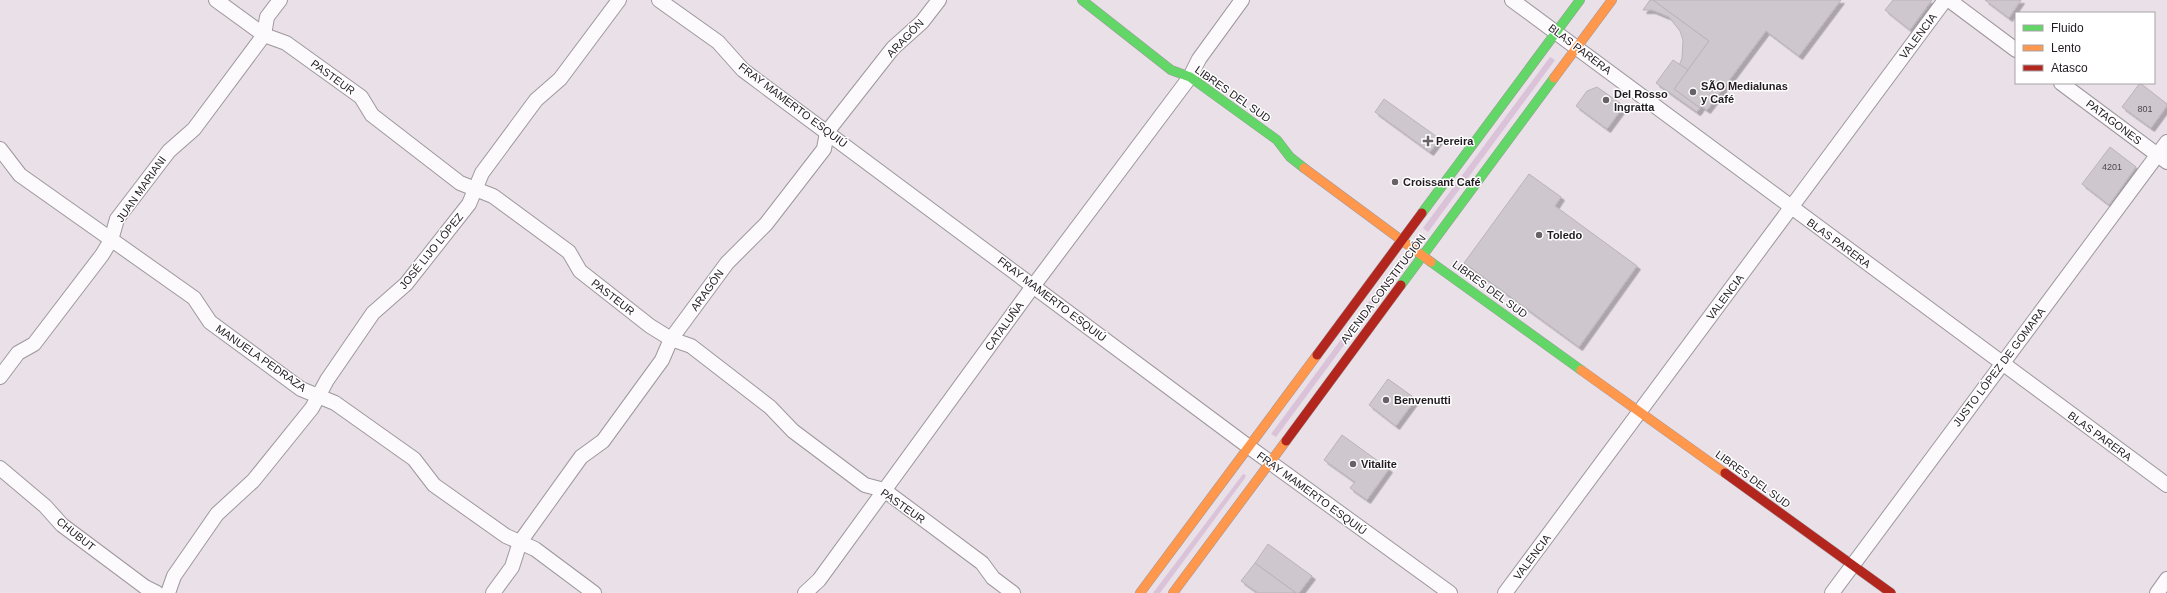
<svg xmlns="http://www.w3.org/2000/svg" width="2167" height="593" viewBox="0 0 2167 593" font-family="Arial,sans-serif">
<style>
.green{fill:#dac3d8}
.building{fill:#cec7cd;stroke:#bbb3ba;filter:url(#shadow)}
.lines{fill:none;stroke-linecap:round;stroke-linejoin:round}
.street-casing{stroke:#9e979d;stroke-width:16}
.fast-casing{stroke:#9e979d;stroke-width:10}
.slow-casing{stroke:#9e979d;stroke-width:10}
.jam-casing{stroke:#9e979d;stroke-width:10}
.street{stroke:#fcfafc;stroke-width:14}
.fast{stroke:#63d668;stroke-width:9}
.slow{stroke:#ff974d;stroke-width:9}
.jam{stroke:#b3261e;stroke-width:9}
.poi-dot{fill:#686167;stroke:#fff;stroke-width:1.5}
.labels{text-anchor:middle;stroke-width:3;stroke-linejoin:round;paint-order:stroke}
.number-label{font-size:9px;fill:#504a50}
.street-label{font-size:11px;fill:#221c22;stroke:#fff}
.poi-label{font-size:11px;font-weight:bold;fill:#221c22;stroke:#fff;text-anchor:start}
</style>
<defs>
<filter id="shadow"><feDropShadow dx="3.5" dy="3.5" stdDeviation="0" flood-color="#0004"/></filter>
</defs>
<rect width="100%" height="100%" fill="#e9e0e8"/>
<g class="green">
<path d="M1550,57L1555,60L1428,232L1423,228Z"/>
<path d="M1394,268L1399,271L1276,437L1271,434Z"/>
<path d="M1243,474L1246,475L1245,478L1160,593H1153Z"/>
</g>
<g class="building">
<path d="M1650,0H1653L1709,41L1674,89L1700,108L1697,112L1658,84L1667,79L1679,66L1682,58L1683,40L1680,31L1669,17L1652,10H1643Z"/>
<path d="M1653,0H1841L1799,56L1766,31L1707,110L1701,106L1700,108L1674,89L1709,41Z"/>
<path d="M1893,0H1932L1910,30L1885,10Z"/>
<path d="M1985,0H2021L2009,18Z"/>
<path d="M1673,60L1688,70L1674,89L1700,108L1697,112L1656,83Z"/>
<path d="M2140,83L2167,104V106L2151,128L2122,107Z"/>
<path d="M1597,87L1624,106L1607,129L1576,106L1587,91Z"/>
<path d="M1384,99L1440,139L1430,152L1375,112Z"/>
<path d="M2110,147L2136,167L2109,205L2082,184Z"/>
<path d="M1529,174L1561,197L1555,206L1637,266L1579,347L1464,263Z"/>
<path d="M1388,379L1416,399L1396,426L1369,405Z"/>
<path d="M1342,435L1389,469L1367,500L1350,488L1355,482L1324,460Z"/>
<path d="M1268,544L1312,576L1299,593H1296L1255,563Z"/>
<path d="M1255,563L1296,593H1258L1241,581Z"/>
</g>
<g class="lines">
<defs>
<g id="street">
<path d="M216,0L264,35L286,43L361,97L372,115L460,183L493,196L569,252L580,271L650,326L671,339L691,346L770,407L793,431L865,485L884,490L982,563L993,578L1013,593"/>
<path d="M659,0L718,42L743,70L1249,447L1450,593"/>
<path d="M1512,0L2167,485"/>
<path d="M1949,0L2016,50"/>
<path d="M2061,83L2167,162"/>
<path d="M0,149L20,175L194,298L210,322L301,389L335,403L414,459L434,485L506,536L535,549L594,593"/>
<path d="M0,377L18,353L34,344L102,255L111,240L117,219L169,151L194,129L264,35L267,17L280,0"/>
<path d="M0,468L45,506L62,525L145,587L157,593"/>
<path d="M168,593L174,576L217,514L253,481L312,408L327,380L373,313L406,284L469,204L482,173L536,100L560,79L619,0"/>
<path d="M493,593L512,567L520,542L581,457L603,441L662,360L671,339L727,263L766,224L824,149L827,132L893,48L922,22L939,0"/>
<path d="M805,593L819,580L1034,285L1190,77L1199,59L1242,0"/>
<path d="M1505,593L1945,0"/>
<path d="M1832,593L2167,142"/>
<path d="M2157,593L2167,579"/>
</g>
<g id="fast">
<path d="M1082,0L1171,70L1190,77L1277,140L1290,157L1304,168"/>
<path d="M1422,213L1580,0"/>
<path d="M1431,262L1581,370"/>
<path d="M1401,285L1554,78"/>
</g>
<g id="slow">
<path d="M1554,78L1612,0"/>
<path d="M1304,168L1431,262"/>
<path d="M1581,370L1725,473"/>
<path d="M1140,593L1317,355"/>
<path d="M1173,593L1286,441"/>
</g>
<g id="jam">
<path d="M1317,355L1422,213"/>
<path d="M1286,441L1401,285"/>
<path d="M1725,473L1891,593"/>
</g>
</defs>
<use href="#street" class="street-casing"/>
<use href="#fast" class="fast-casing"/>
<use href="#slow" class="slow-casing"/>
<use href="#jam" class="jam-casing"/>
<use href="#street" class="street"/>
<use href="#fast" class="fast"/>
<use href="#slow" class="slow"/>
<use href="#jam" class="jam"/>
</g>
<g class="poi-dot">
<circle cx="1693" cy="92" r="4"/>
<circle cx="1606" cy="100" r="4"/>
<path d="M1426 135h4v4h4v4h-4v4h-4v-4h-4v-4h4z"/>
<circle cx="1395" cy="182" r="4"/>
<circle cx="1539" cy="235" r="4"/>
<circle cx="1386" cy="400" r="4"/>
<circle cx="1353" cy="464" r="4"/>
</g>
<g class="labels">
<g class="number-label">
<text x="2145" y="112">801</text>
<text x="2112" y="170">4201</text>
</g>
<g class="street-label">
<text transform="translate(1918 36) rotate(-53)" y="4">VALENCIA</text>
<text transform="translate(905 38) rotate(-46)" y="4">ARAGÓN</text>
<text transform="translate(1580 49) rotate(37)" y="4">BLAS PARERA</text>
<text transform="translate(333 77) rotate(36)" y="4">PASTEUR</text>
<text transform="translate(1233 94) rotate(35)" y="4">LIBRES DEL SUD</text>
<text transform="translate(793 105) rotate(37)" y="4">FRAY MAMERTO ESQUIÚ</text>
<text transform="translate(2114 122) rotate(37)" y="4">PATAGONES</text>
<text transform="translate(141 189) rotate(-55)" y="4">JUAN MARIANI</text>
<text transform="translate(1839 243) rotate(36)" y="4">BLAS PARERA</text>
<text transform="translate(431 251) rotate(-51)" y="4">JOSÉ LIJO LÓPEZ</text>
<text transform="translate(1383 289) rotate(-53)" y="4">AVENIDA CONSTITUCIÓN</text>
<text transform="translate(1490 289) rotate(36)" y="4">LIBRES DEL SUD</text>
<text transform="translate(707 290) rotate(-54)" y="4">ARAGÓN</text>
<text transform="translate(613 297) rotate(38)" y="4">PASTEUR</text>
<text transform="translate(1725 297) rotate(-53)" y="4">VALENCIA</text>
<text transform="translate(1052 299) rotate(37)" y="4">FRAY MAMERTO ESQUIÚ</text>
<text transform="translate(1004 326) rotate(-54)" y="4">CATALUÑA</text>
<text transform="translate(261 358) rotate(35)" y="4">MANUELA PEDRAZA</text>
<text transform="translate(1999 367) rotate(-53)" y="4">JUSTO LÓPEZ DE GOMARA</text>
<text transform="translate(2100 436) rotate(36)" y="4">BLAS PARERA</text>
<text transform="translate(1753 479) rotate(36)" y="4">LIBRES DEL SUD</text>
<text transform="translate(1312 493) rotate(36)" y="4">FRAY MAMERTO ESQUIÚ</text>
<text transform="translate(903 506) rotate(35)" y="4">PASTEUR</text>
<text transform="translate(76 534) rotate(39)" y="4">CHUBUT</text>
<text transform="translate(1532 557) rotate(-53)" y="4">VALENCIA</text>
</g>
<g class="poi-label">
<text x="1701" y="90">SÃO Medialunas<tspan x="1701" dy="13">y Café</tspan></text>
<text x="1614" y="98">Del Rosso<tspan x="1614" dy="13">Ingratta</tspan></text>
<text x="1436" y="145">Pereira</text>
<text x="1403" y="186">Croissant Café</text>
<text x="1547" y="239">Toledo</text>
<text x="1394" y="404">Benvenutti</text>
<text x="1361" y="468">Vitalite</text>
</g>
</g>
<rect x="2015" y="12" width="140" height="72" fill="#ffffff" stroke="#a7a4a7"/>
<rect x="2023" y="25" width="20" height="6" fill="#63d668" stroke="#a7a4a7"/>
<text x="2051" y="32" font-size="12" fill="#221c22">Fluido</text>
<rect x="2023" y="45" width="20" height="6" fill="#ff974d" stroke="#a7a4a7"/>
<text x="2051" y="52" font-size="12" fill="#221c22">Lento</text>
<rect x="2023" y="65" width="20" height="6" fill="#b3261e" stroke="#a7a4a7"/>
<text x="2051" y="72" font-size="12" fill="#221c22">Atasco</text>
</svg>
